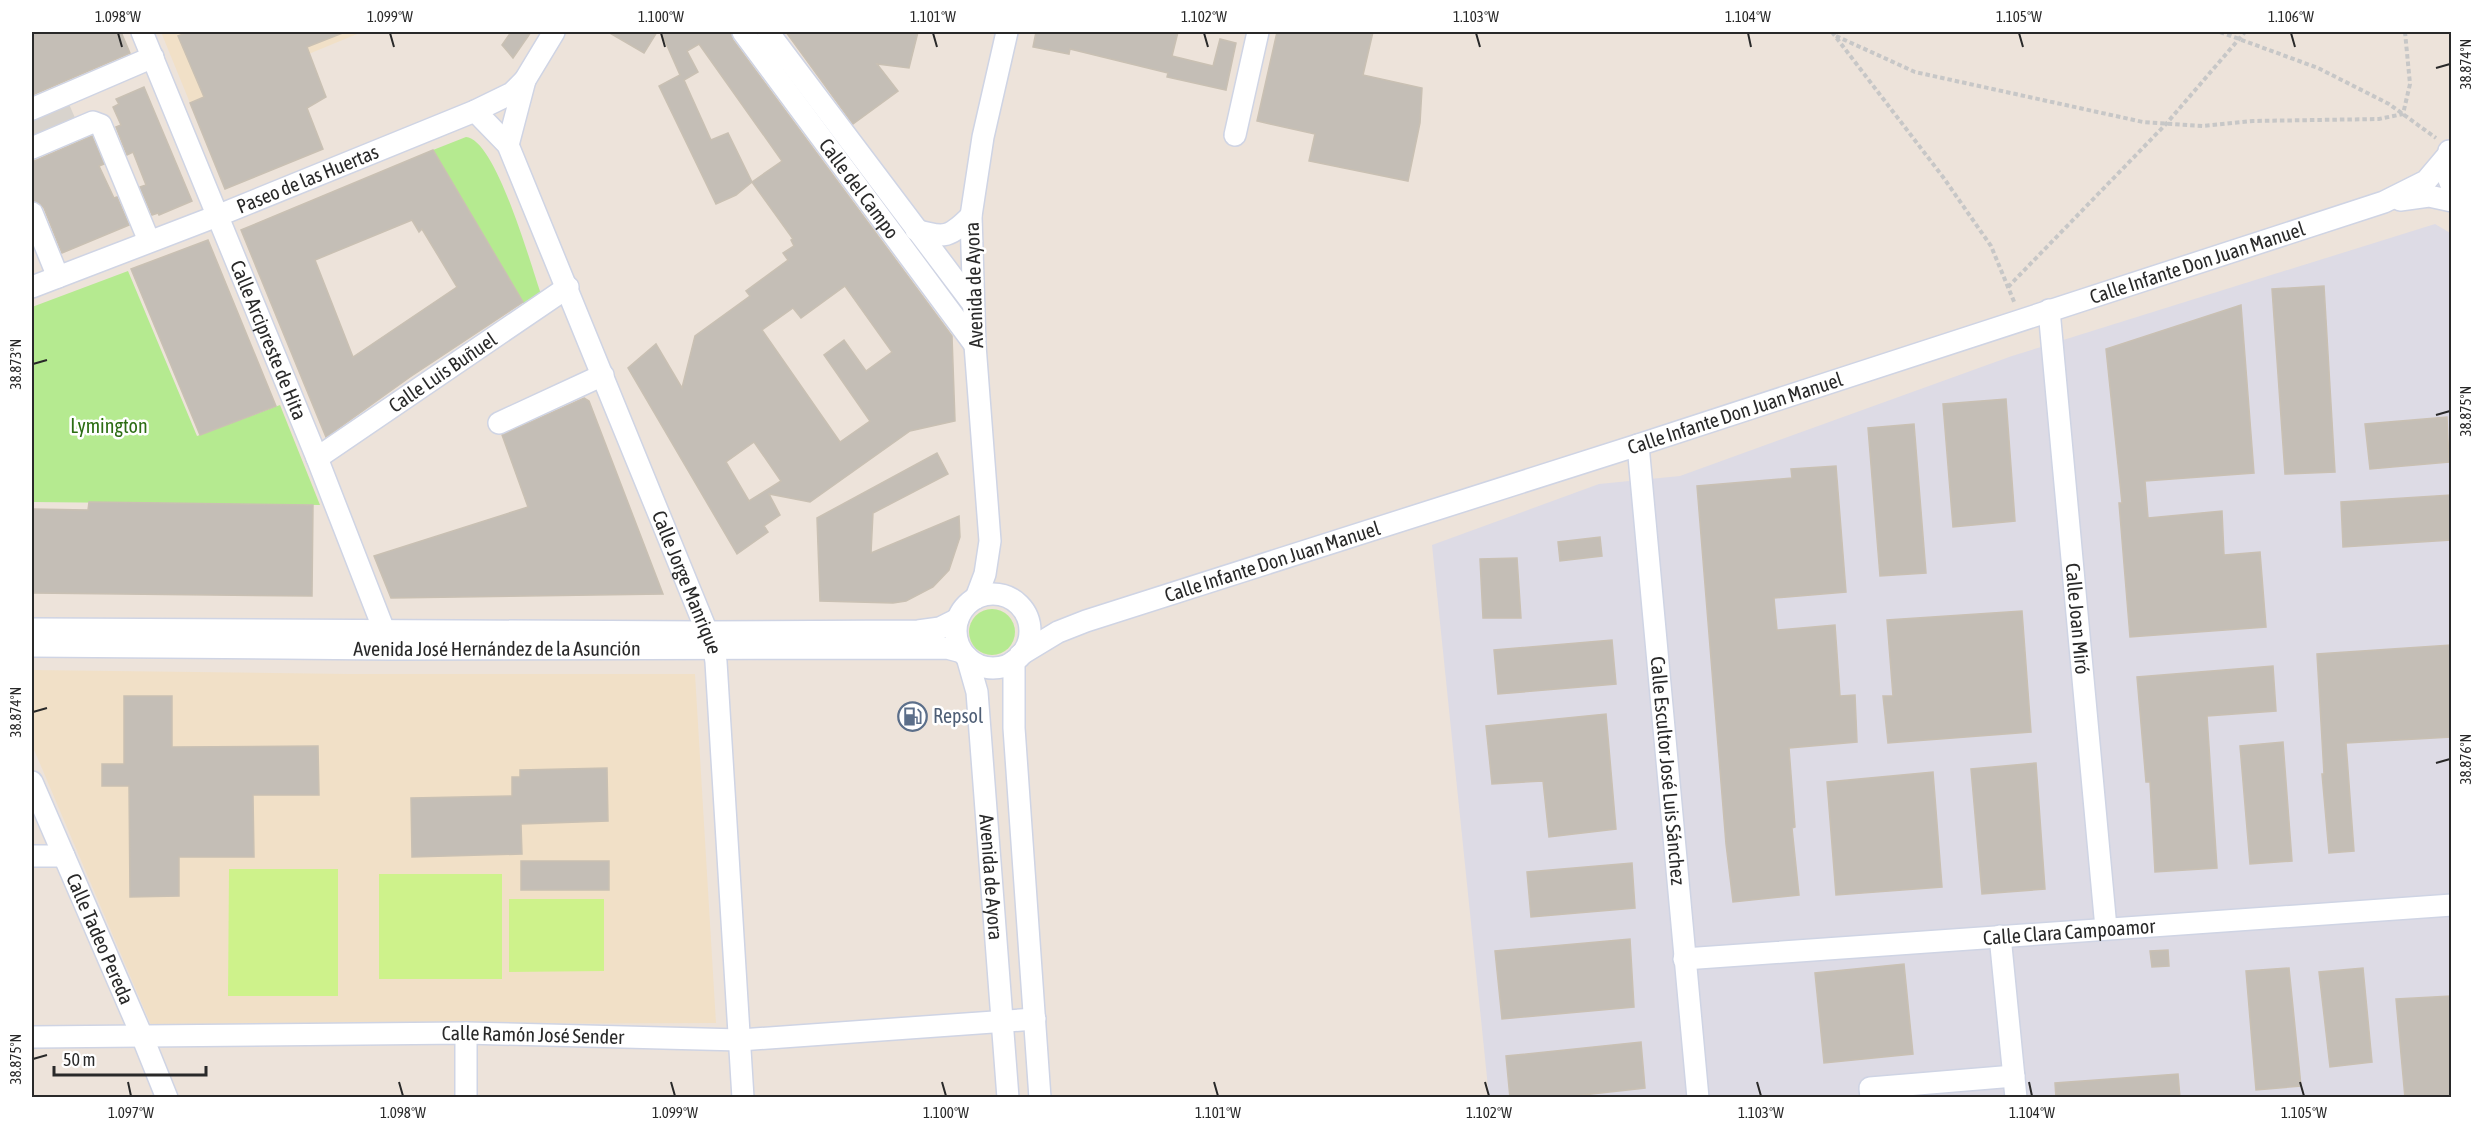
<svg xmlns="http://www.w3.org/2000/svg" width="2483" height="1129" viewBox="0 0 2483 1129" font-family="'Asap Condensed',sans-serif">
<style>
.industrial{fill:#dddbe5}
.education{fill:#f1e0c7}
.green{fill:#b5ea90}
.pitch{fill:#cef28b}
.plaza{fill:#d8d3cd}
.building{fill:#c4beb6;stroke:#c9c0b3;stroke-width:1.5;fill-rule:evenodd}
.lines{fill:none;stroke-linecap:round;stroke-linejoin:round}
.minor-casing{stroke:#cfd4e4;stroke-width:24}
.path{stroke:#c7c7c7;stroke-width:4;stroke-dasharray:4.5 3;stroke-linecap:butt}
.minor{stroke:#fff;stroke-width:21}
.ticks{fill:none;stroke:#292929;stroke-width:2}
.labels{text-anchor:middle;stroke-width:5;stroke-linejoin:round;paint-order:stroke}
.street-label{font-size:20px;fill:#292929;stroke:#fff}
.park-label{font-size:20px;fill:#2c6d13;stroke:#fff}
.service-label{font-size:20px;fill:#4e5e75;stroke:#fff;text-anchor:start}
.neatline{fill:none;stroke:#292929;stroke-width:2}
.ticks-label{font-size:15px;text-anchor:middle;fill:#292929}
</style>
<rect width="100%" height="100%" fill="#ede3da"/>
<path class="industrial" d="M2435,224L2452,234L2451,1097H1489L1432,545L1599,484L1680,476L2012,356Z"/>
<g class="education">
<path d="M161,32H362L190,103Z"/>
<path d="M32,670L348,674H695L716,1023L151,1025L32,745Z"/>
</g>
<g class="green">
<path d="M466,137C496,139 531,266 541,294L524,305L433,150Z"/>
<path d="M128,271L197,436L280,405L320,505L32,502V307Z"/>
<circle cx="992" cy="632" r="23"/>
</g>
<g class="pitch">
<path d="M229,869H338V996H228Z"/>
<rect x="379" y="874" width="123" height="105"/>
<path d="M509,899H604V971L509,972Z"/>
</g>
<path class="plaza" d="M65,95L79,127L32,148V109Z"/>
<g class="building">
<path d="M32,32H121L130,53L32,95Z"/>
<path d="M188,32H345L307,47L326,97L307,108L323,149L225,189L190,103L204,97L178,36Z"/>
<path d="M511,32H531L513,58L502,45Z"/>
<path d="M608,32H657L644,53Z"/>
<path d="M661,32H731L733,40L952,336L955,421L910,431L810,502L769,494L780,515L764,526L768,532L737,554L628,368L656,344L682,388L695,336L750,296L746,291L788,260L783,253L794,246L791,240L793,239L752,182L736,195L716,204L659,86L680,75ZM699,44L782,161L752,182L728,133L711,140L684,80L698,72L687,51ZM845,286L892,352L866,371L844,340L824,355L870,421L840,442L762,330L793,308L801,318ZM754,442L781,481L749,501L726,462Z"/>
<path d="M786,32H918L909,68L877,64L898,91L853,124Z"/>
<path d="M1036,32H1178L1172,56L1213,66L1220,39L1236,43L1226,90L1167,77L1168,73L1070,49L1069,54L1033,47Z"/>
<path d="M1277,32H1373L1363,75L1422,88L1420,123L1408,181L1309,161L1315,134L1257,121Z"/>
<path d="M144,87L192,201L159,215L158,213L152,215L140,187L146,185L133,152L127,155L116,127L121,125L113,107L119,104L116,99Z"/>
<path d="M92,136L104,164L99,166L114,198L117,197L129,225L62,253L44,208L39,203L32,201V162Z"/>
<path d="M433,150L523,302L410,377L326,437L241,230ZM412,220L419,232L422,229L457,287L353,357L315,260Z"/>
<path d="M208,240L276,406L200,435L131,269Z"/>
<path d="M2324,286L2335,472L2285,474L2272,289Z"/>
<path d="M2241,305L2254,473L2145,481L2148,518L2222,511L2224,555L2260,552L2266,627L2130,637L2119,503H2122L2106,349Z"/>
<path d="M584,398L589,401L663,594L391,598L374,556L528,507L502,435Z"/>
<path d="M2006,399L2015,521L1953,527L1943,404Z"/>
<path d="M2447,417L2449,462L2370,469L2365,424Z"/>
<path d="M1914,424L1926,573L1880,576L1868,428Z"/>
<path d="M937,453L948,474L873,513L871,553L959,516L960,537L949,570L933,587L906,601L893,603L820,601L817,518Z"/>
<path d="M1836,466L1846,592L1774,598L1777,630L1835,625L1840,696L1855,695L1857,742L1789,748L1795,827L1792,828L1799,895L1733,902L1726,844L1697,486L1792,478L1791,469Z"/>
<path d="M2451,495V540L2343,547L2341,502Z"/>
<path d="M89,502L313,505L312,596L32,593V509L88,510Z"/>
<path d="M1600,537L1602,556L1560,561L1558,542Z"/>
<path d="M1517,558L1521,618H1483L1480,559Z"/>
<path d="M2022,611L2031,732L1888,743L1883,696H1893L1887,620Z"/>
<path d="M1612,640L1616,684L1498,694L1494,650Z"/>
<path d="M2451,645V737L2346,743L2354,851L2329,853L2322,774H2324L2317,654Z"/>
<path d="M2273,666L2276,711L2207,716L2217,868L2155,872L2150,782H2146L2137,677Z"/>
<path d="M124,696H172V747L318,746L319,795H253L254,857H179V896L130,897L129,786H102V764H124Z"/>
<path d="M1606,714L1616,829L1549,837L1543,781L1492,784L1486,726Z"/>
<path d="M2283,742L2292,861L2250,864L2240,746Z"/>
<path d="M2036,763L2045,889L1982,894L1971,769Z"/>
<path d="M607,768L608,821L521,824L522,854L412,857L411,798L512,796V777H520V770Z"/>
<path d="M1933,772L1942,887L1836,895L1827,782Z"/>
<rect x="521" y="861" width="88" height="29"/>
<path d="M1632,863L1635,908L1531,917L1527,872Z"/>
<path d="M1630,939L1634,1007L1502,1019L1495,951Z"/>
<path d="M2168,950L2169,966L2152,967L2150,951Z"/>
<path d="M1904,964L1913,1054L1824,1063L1815,973Z"/>
<path d="M2289,968L2301,1086L2256,1090L2246,971Z"/>
<path d="M2363,968L2372,1062L2330,1067L2319,972Z"/>
<path d="M2451,996V1098H2405L2396,999Z"/>
<path d="M1641,1042L1645,1088L1556,1098H1510L1506,1056Z"/>
<path d="M2178,1074L2180,1098H2056L2055,1083Z"/>
</g>
<g class="lines">
<defs>
<g id="minor">
<path id="s1" d="M142,32L317,458L389,643"/>
<path id="s2" d="M743,32L975,345"/>
<path d="M768,32L973,304"/>
<path d="M32,109L153,57"/>
<path id="s3" d="M475,111L508,145L714,649L716,662L743,1098"/>
<path d="M1235,135L1258,32"/>
<path d="M508,145L525,80"/>
<path d="M32,148L93,122L101,125L149,241"/>
<path d="M2449,151L2448,177L2452,187"/>
<path d="M2400,200L2429,196L2452,201"/>
<path d="M32,213L58,277"/>
<path d="M916,230C945,239 950,237 971,216"/>
<path id="s4" d="M32,287L217,216L475,111L512,93L525,80L554,32"/>
<path id="s5" d="M2049,310L2106,928"/>
<path d="M499,423L603,375"/>
<path id="s6" d="M1638,445L1698,1098"/>
<path id="s7" d="M317,458L568,287"/>
<circle cx="993" cy="631" r="37"/>
<path d="M976,598L985,574L990,541L975,345L971,216L983,137L1007,32"/>
<path d="M32,629L706,632L918,631L940,628L958,619"/>
<path id="s8" d="M32,646L391,649L947,648L962,652"/>
<path id="s9" d="M1020,655L1058,632L1086,621L1638,445L2384,202L2426,181L2448,155"/>
<path id="s10" d="M967,657L977,692L1008,1098"/>
<path d="M1014,661V728L1040,1098"/>
<path id="s11" d="M32,782L142,1036L167,1098"/>
<path d="M32,856H64"/>
<path d="M2000,936L2016,1098"/>
<path id="s12" d="M1684,959L2452,905"/>
<path d="M466,1033V1098"/>
<path id="s13" d="M32,1037L466,1033L740,1040L1035,1019"/>
<path d="M1871,1098L1870,1088L2014,1076"/>
</g>
</defs>
<use href="#minor" class="minor-casing"/>
<g class="path">
<path d="M1832,32L1943,177L1991,246L2015,304"/>
<path d="M2220,32L2318,68L2389,104L2436,138"/>
<path d="M1836,36L1915,72L2143,122L2203,126L2253,121L2379,119L2403,114L2410,84L2405,32"/>
<path d="M2008,287L2166,124L2245,32"/>
</g>
<use href="#minor" class="minor"/>
</g>
<path class="ticks" d="M118,33L122,47M390,33L394,47M661,33L665,47M933,33L937,47M1204,33L1208,47M1476,33L1480,47M1748,33L1751,47M2019,33L2023,47M2291,33L2295,47M2436,68L2450,64M33,364L47,360M2436,415L2450,411M33,712L47,708M2436,763L2450,759M33,1059L47,1055M128,1082L131,1096M399,1082L403,1096M671,1082L675,1096M942,1082L946,1096M1214,1082L1218,1096M1485,1082L1489,1096M1757,1082L1761,1096M2029,1082L2032,1096M2300,1082L2304,1096"/>
<defs>
<symbol id="fuel-ring" viewBox="-11 -11 22 22"><circle r="9.5" fill="#fff" stroke="#5c6f8a" stroke-width="1.5"/><path d="M-5.5-6h7V0h2V4h1.3V-2.5L3-4.5l.8-.8L6-3V5H2.5V1h-1V6h-7ZM-4.2-4.7v3.2H.2V-4.7Z" fill="#5c6f8a"/></symbol>
</defs>
<g fill-rule="evenodd">
<use href="#fuel-ring" x="896" y="700" width="33" height="33"/>
</g>
<g class="labels">
<g class="street-label">
<text dy="7" stroke="none"><textPath href="#s4" startOffset="296">Paseo de las Huertas</textPath></text>
<text dy="7" stroke="none"><textPath href="#s2" startOffset="195">Calle del Campo</textPath></text>
<text dy="7" stroke="none"><textPath href="#s9" startOffset="1242">Calle Infante Don Juan Manuel</textPath></text>
<text transform="translate(974 285) rotate(-92)" y="7">Avenida de Ayora</text>
<text dy="7" stroke="none"><textPath href="#s1" startOffset="333">Calle Arcipreste de Hita</textPath></text>
<text dy="7" stroke="none"><textPath href="#s7" startOffset="152">Calle Luis Buñuel</textPath></text>
<text dy="7" stroke="none"><textPath href="#s9" startOffset="756">Calle Infante Don Juan Manuel</textPath></text>
<text dy="7" stroke="none"><textPath href="#s9" startOffset="270">Calle Infante Don Juan Manuel</textPath></text>
<text dy="7" stroke="none"><textPath href="#s3" startOffset="520">Calle Jorge Manrique</textPath></text>
<text dy="7" stroke="none"><textPath href="#s5" startOffset="310">Calle Joan Miró</textPath></text>
<text dy="7" stroke="none"><textPath href="#s8" startOffset="465">Avenida José Hernández de la Asunción</textPath></text>
<text dy="7" stroke="none"><textPath href="#s6" startOffset="327">Calle Escultor José Luis Sánchez</textPath></text>
<text dy="7" stroke="none"><textPath href="#s10" startOffset="222">Avenida de Ayora</textPath></text>
<text dy="7" stroke="none"><textPath href="#s12" startOffset="386">Calle Clara Campoamor</textPath></text>
<text dy="7" stroke="none"><textPath href="#s11" startOffset="171">Calle Tadeo Pereda</textPath></text>
<text dy="7" stroke="none"><textPath href="#s13" startOffset="501">Calle Ramón José Sender</textPath></text>
</g>
<g class="park-label">
<text x="109" y="433">Lymington</text>
</g>
<g class="service-label">
<text x="933" y="723">Repsol</text>
</g>
</g>
<rect width="2483" height="1129" fill="none" stroke="#ffffff" stroke-width="66"/>
<path d="M54 1066v9h152v-9" fill="none" stroke="#292929" stroke-width="3"/>
<text x="63" y="1066" font-size="18" fill="#292929" stroke="#ffffff" stroke-width="4.5" paint-order="stroke">50 m</text>
<rect x="33" y="33" width="2417" height="1063" class="neatline"/>
<g class="ticks-label">
<text x="118" y="22">1.098°W</text>
<text x="390" y="22">1.099°W</text>
<text x="661" y="22">1.100°W</text>
<text x="933" y="22">1.101°W</text>
<text x="1204" y="22">1.102°W</text>
<text x="1476" y="22">1.103°W</text>
<text x="1748" y="22">1.104°W</text>
<text x="2019" y="22">1.105°W</text>
<text x="2291" y="22">1.106°W</text>
<text transform="translate(2466 64) rotate(-90)" y="5">38.874°N</text>
<text transform="translate(16 364) rotate(-90)" y="5">38.873°N</text>
<text transform="translate(2466 411) rotate(-90)" y="5">38.875°N</text>
<text transform="translate(16 712) rotate(-90)" y="5">38.874°N</text>
<text transform="translate(2466 759) rotate(-90)" y="5">38.876°N</text>
<text transform="translate(16 1059) rotate(-90)" y="5">38.875°N</text>
<text x="131" y="1118">1.097°W</text>
<text x="403" y="1118">1.098°W</text>
<text x="675" y="1118">1.099°W</text>
<text x="946" y="1118">1.100°W</text>
<text x="1218" y="1118">1.101°W</text>
<text x="1489" y="1118">1.102°W</text>
<text x="1761" y="1118">1.103°W</text>
<text x="2032" y="1118">1.104°W</text>
<text x="2304" y="1118">1.105°W</text>
</g>
</svg>
